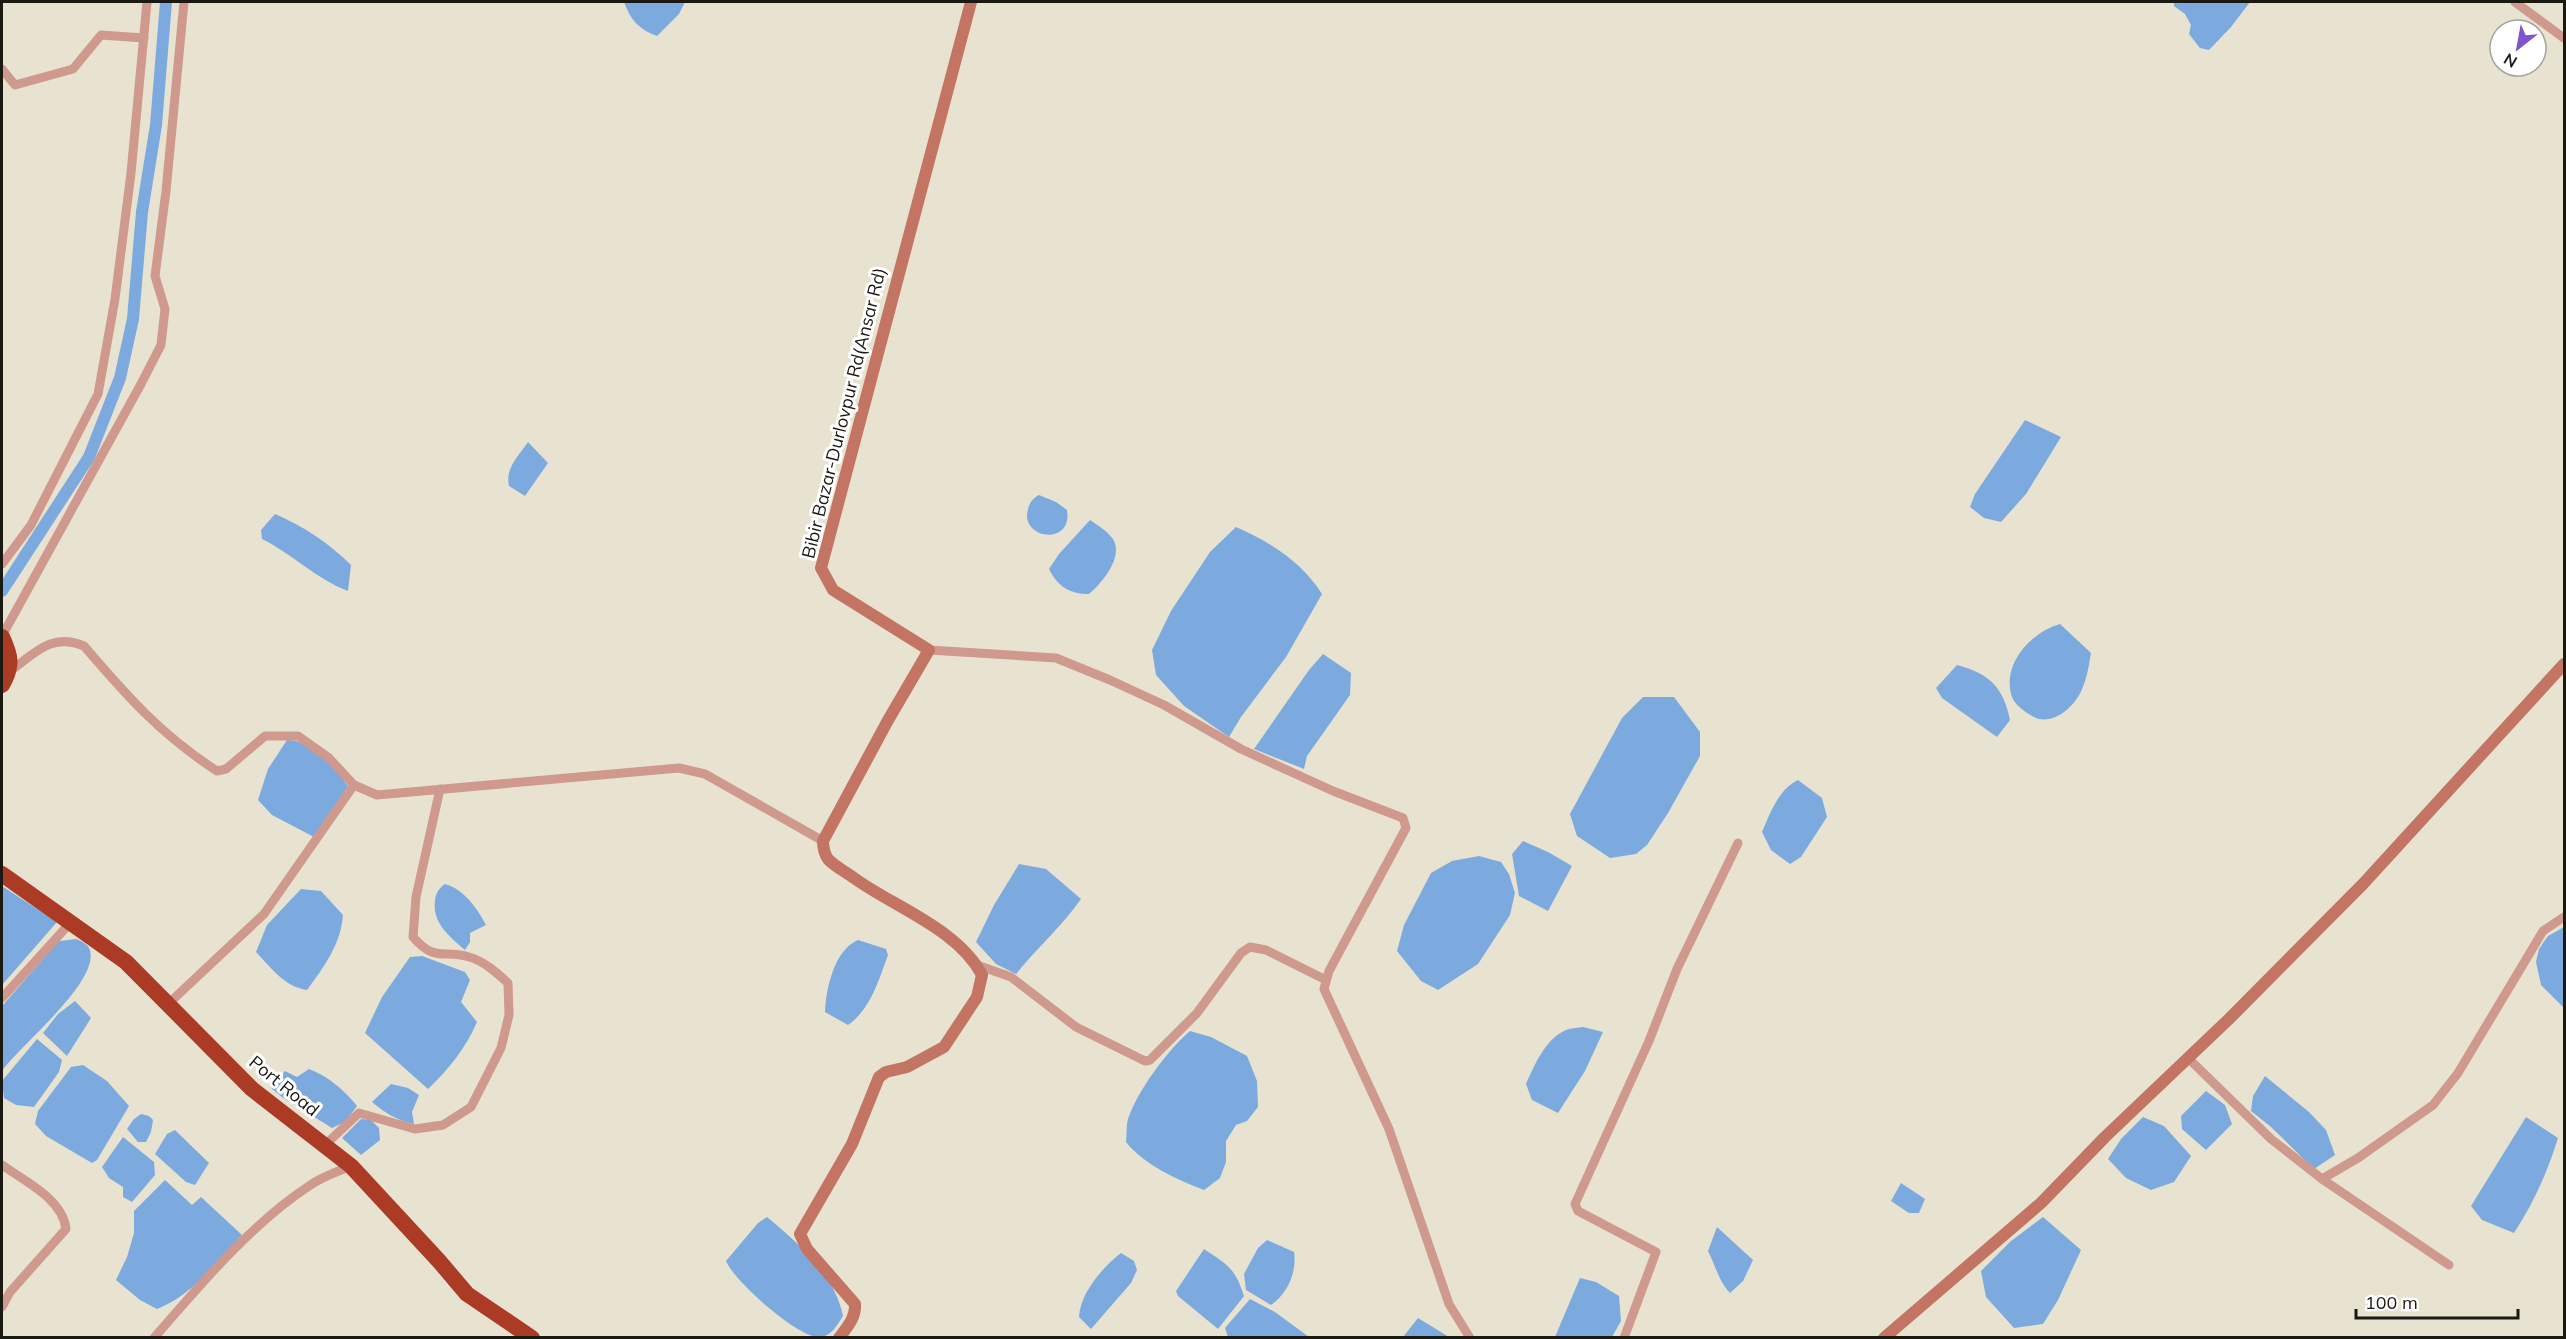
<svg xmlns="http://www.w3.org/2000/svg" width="2566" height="1339" viewBox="0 0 2566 1339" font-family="Mulish,sans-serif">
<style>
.water{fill:#7caade}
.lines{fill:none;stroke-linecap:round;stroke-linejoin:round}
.canal{stroke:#7caade;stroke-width:12}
.street{stroke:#d0998d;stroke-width:9}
.secondary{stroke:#c37463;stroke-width:12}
.highway{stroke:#ac3b25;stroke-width:16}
.labels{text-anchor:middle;stroke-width:6;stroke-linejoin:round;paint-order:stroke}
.street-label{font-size:18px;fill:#1a1912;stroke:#fff}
</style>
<rect width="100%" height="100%" fill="#e7e3d0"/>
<g class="water">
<path d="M624,2H685L679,14L657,36C639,30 630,19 624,2Z"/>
<path d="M2174,2H2250L2231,27L2209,50L2200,48L2189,34L2191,25L2185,14L2174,6Z"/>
<path d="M2025,420L2061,437L2026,494L2001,522L1984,518L1970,507L1975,494Z"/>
<path d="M528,442L548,463L525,496L509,486C505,468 518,457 528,442Z"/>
<path d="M1039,495L1056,502L1067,510C1073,547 1019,539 1028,509C1030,502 1033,498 1039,495Z"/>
<path d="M275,514C303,526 329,543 351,565L348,591C316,579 294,555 262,539L261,530Z"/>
<path d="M1090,520C1099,526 1107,531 1113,539C1124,557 1102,583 1089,594C1070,594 1058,587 1049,569L1059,554Z"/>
<path d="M1236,527C1270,542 1302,562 1322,594L1286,657L1241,717L1229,737L1184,706L1156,675L1152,650L1171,611L1210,552Z"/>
<path d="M2060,624L2091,653C2089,665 2087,678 2082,689C2075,707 2051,728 2032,716C2025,712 2015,705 2012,697C2001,665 2031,632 2060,624Z"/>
<path d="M1323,654L1351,673L1350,695L1307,756L1304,769L1254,749L1309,670Z"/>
<path d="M1957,665C1990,674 2003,687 2010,720L1997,737L1942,698L1936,688Z"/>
<path d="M1643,697H1674L1700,732V756L1668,813L1647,845L1636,854L1610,858L1577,836L1570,814L1622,718Z"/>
<path d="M287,740C313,740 333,766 348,786L314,837L272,815L258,800L268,769Z"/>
<path d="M1798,780L1822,798L1827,817L1801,857L1790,864L1771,850L1762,832C1771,812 1778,790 1798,780Z"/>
<path d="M1523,841L1548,852L1572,866L1548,911L1519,896L1512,854Z"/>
<path d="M1479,856L1501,862L1509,874L1515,893L1510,915L1478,964L1438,990L1421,981L1397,951L1404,925L1431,873L1452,861Z"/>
<path d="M1019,864L1046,869L1081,899C1062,926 1037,948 1016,974L996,964L976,942L994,905Z"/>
<path d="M445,884C465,890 477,908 486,925L470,933V942L465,950C449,936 432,923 435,900C436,893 439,888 445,884Z"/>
<path d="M2,886L57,922L2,985Z"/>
<path d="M301,889L321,891L343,915C341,944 324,967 307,990C285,987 270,967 256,952L267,925Z"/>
<path d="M2564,927V1008L2541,985L2536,962L2539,949L2548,936Z"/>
<path d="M76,939C81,941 88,944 90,950C99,983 21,1044 2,1071V1006L59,941Z"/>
<path d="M858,940L886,949L888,955C879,979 871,1009 848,1025L825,1012C826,989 834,950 858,940Z"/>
<path d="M422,956L465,972L470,980L461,1002L477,1022C466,1048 448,1070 428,1089L365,1033L382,997L410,957Z"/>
<path d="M75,1001L91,1018L67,1056L43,1033L58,1014Z"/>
<path d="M1583,1027L1603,1032L1585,1071L1558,1113L1532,1100L1526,1084C1534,1066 1545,1040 1564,1031C1569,1028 1577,1028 1583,1027Z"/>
<path d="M1190,1031L1211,1037L1247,1056L1257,1081L1258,1107L1247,1121L1236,1125L1226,1141V1162L1220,1178L1204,1190C1178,1180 1144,1165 1126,1142C1127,1135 1126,1126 1128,1119C1138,1090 1167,1051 1190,1031Z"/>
<path d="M37,1039L62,1060L59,1072L34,1107L16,1105L4,1098L2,1081Z"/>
<path d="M83,1065L107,1081L129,1106L97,1160L92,1163L46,1136L35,1124L38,1111L71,1067Z"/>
<path d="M309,1069C328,1076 344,1090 357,1106L345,1122L332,1128L282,1097L271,1088L285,1071L297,1077Z"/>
<path d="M2265,1076L2309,1112L2326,1130L2335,1155L2314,1169L2271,1127L2251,1111L2253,1096Z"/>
<path d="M391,1084L408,1088L419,1095L412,1112L414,1124C398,1121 385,1113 372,1102Z"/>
<path d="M2206,1091L2225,1105L2232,1124L2206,1150L2182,1129L2181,1116Z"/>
<path d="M141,1114L149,1116L153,1120L151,1132L146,1142H138L127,1129L134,1119Z"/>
<path d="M2143,1117L2164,1126L2191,1156L2174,1182L2151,1190L2126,1178L2108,1159L2121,1139Z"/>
<path d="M2526,1117L2558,1138C2547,1173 2534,1202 2514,1233L2482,1220L2471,1206Z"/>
<path d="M361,1119L371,1120L379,1128L380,1140L361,1155L342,1138Z"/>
<path d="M175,1130L209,1163L195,1185L186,1182L155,1154L167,1134Z"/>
<path d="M123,1137L154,1162L155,1175L132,1202L123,1197V1187L109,1178L102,1167Z"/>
<path d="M165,1180L192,1205L201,1197L242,1235C218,1262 191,1296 157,1309L140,1300L116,1280L127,1257L134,1233V1211Z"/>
<path d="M1901,1183L1925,1199L1919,1213H1909L1891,1201Z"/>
<path d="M767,1217C798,1243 835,1275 843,1316C837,1325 832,1336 820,1337C799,1339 734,1281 726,1261L758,1223Z"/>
<path d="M2043,1217L2081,1250L2058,1300L2043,1324L2014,1328L1986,1297L1981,1271L2011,1241Z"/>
<path d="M1717,1227L1753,1260L1743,1281L1730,1293C1719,1282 1715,1264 1708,1251Z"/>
<path d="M1267,1240L1294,1252C1297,1272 1288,1293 1271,1305L1246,1290L1244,1274L1258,1248Z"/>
<path d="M1204,1249C1228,1265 1235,1268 1244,1296L1218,1329L1178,1296L1176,1291Z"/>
<path d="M1121,1253L1134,1261L1137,1270L1131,1283L1091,1329L1079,1317C1080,1293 1103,1267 1121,1253Z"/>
<path d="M1580,1278L1596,1282L1619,1296L1621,1321L1612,1337H1555Z"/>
<path d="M1250,1299L1275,1312L1309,1337H1228L1225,1328Z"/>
<path d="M1418,1318L1449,1337H1403Z"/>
</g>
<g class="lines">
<path class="canal" d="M2,591L89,457L120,378L133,319L142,212L156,125L166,2"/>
<g class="street">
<path d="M2515,2L2564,38"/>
<path d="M2,69L15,85L73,69L101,35L144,38"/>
<path d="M2,564L31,525L98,394L115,299L131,173L147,2"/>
<path d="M2,636L141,384L161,345L165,309L155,276L166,191L184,2"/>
<path d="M929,650L1056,658L1110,680L1164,705L1241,749L1333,791L1403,818L1406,828L1329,971L1324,989L1389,1129L1449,1304L1470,1338"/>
<path d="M9,672C34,654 51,632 84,646C127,696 160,734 217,771L226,769L265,736H298L329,758L354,785"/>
<path d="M977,965L1011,977L1076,1027L1145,1061L1150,1060L1197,1013L1241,953L1250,947L1266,950L1326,980"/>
<path d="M2,998L71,922"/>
<path d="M167,1005L264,914L354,785L377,795L679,768L705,774L823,841"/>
<path d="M2188,1058L2271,1139L2322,1179L2358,1158L2433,1105L2458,1073L2543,931L2564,917"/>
<path d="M326,1144L359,1113L415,1129L443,1125L471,1107L501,1048L509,1015L508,983C497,973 484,961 469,957C442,949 436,963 413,937L416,897L440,789"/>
<path d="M2,1165C24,1181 63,1199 66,1229L10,1292L2,1307"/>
<path d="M2322,1179L2449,1265"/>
<path d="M154,1338C200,1285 251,1224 309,1186C321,1177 337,1172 351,1166"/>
<path d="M1624,1338L1656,1252L1578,1211L1575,1204L1649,1041L1677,969L1738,843"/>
</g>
<g class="secondary">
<path d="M839,1338C847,1327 856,1318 855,1304L807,1249L800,1234L852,1144L879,1077L886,1072L907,1067L944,1047L977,997L982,975C958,929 894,907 854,878C846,872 834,866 828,859C824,853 823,848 823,841L887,722L929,650L833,590L821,568L971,2"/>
<path d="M1884,1338L2041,1203L2105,1137L2229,1019L2363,884L2564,664"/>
</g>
<g class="highway">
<path d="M2,637C11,656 13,666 2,685"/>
<path d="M2,874L126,962L252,1089L351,1166L439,1261L467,1294L532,1338"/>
</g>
</g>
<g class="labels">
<g class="street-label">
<text transform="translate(844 413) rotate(-76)" y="6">Bibir Bazar-Durlovpur Rd(Ansar Rd)</text>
<text transform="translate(284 1086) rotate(39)" y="6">Port Road</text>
</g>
</g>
<rect width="2566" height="1339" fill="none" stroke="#1a1912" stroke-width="6"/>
<g transform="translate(2518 48) rotate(211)"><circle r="28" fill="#ffffff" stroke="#a3a3a0" stroke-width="1.5"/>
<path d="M0-4.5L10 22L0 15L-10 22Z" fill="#8153cc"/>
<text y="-9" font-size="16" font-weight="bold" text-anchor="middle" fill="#1a1912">N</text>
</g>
<path d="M2356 1309v9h162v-9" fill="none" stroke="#1a1912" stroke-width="3"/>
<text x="2365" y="1309" font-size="18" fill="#1a1912" stroke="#ffffff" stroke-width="4.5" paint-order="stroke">100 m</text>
</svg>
